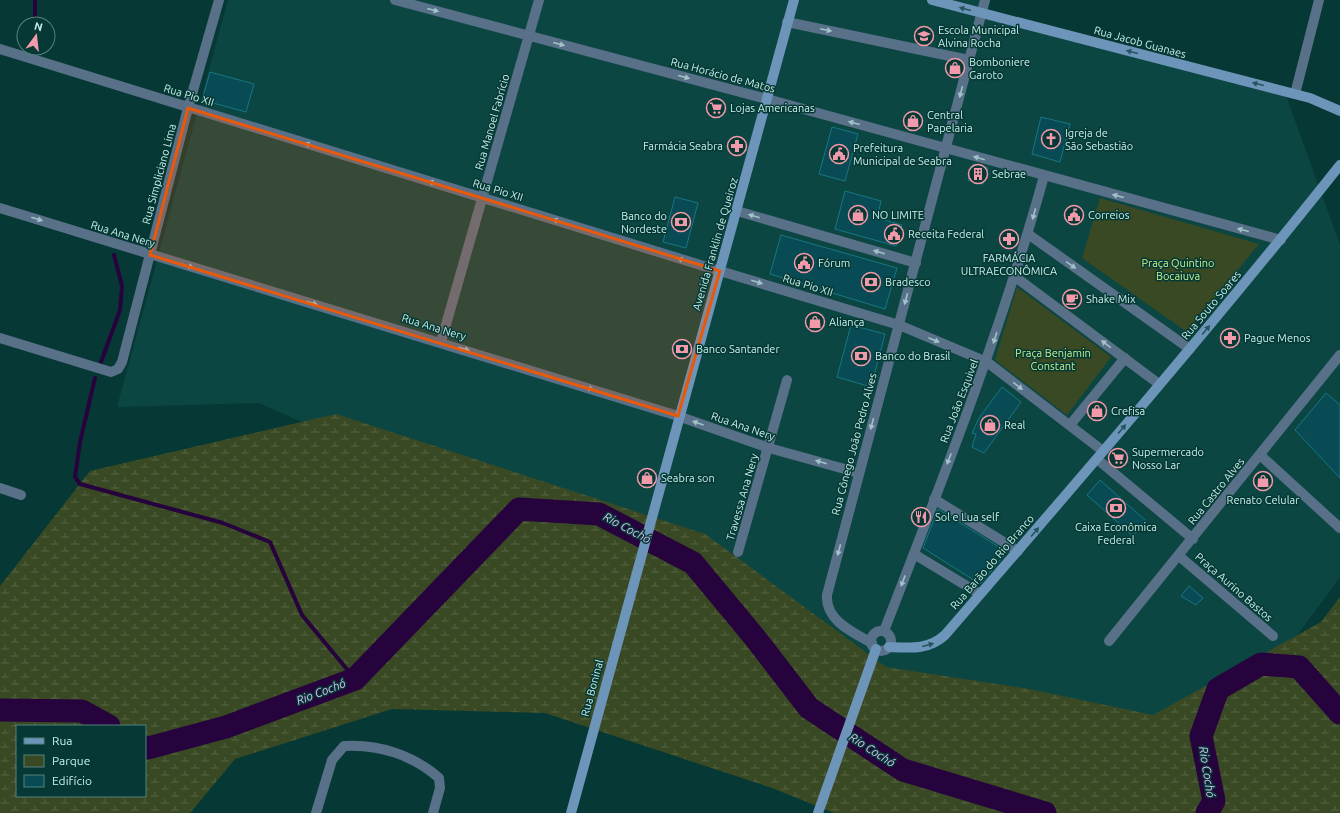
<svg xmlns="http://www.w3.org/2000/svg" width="1340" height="813" viewBox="0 0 1340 813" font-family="Ubuntu,sans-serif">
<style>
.built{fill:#0c4643}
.green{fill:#394923}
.wetland{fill:url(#wetland-marsh);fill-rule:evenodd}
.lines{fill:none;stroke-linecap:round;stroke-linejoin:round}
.stream{stroke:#27033d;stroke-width:4}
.river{stroke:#27033d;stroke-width:23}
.building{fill:#094b54;stroke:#167783}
.minor{stroke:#587088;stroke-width:10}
.tertiary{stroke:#587088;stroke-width:10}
.secondary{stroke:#6d94b9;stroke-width:10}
.oneway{fill:#25545d}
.oneway2{fill:#a0c3c8}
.marked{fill:#e8590c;fill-opacity:0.2;stroke:#e8590c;stroke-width:3;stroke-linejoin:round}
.labels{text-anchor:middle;stroke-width:3;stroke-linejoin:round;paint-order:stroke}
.poi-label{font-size:11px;fill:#c7f0eb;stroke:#063935;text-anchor:start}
.street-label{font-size:11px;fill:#c7f0eb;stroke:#063935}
.park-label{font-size:11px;fill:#c5f08e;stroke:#063935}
.water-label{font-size:12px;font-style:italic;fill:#d8bdf3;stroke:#063935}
</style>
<defs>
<pattern id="wetland-marsh" width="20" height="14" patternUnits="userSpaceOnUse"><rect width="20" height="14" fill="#394923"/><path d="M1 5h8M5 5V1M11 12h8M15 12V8" fill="none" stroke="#546443"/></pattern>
</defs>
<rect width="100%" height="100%" fill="#063935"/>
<path class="built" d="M228,0H990L988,9L1208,72L1284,90L1340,245V577L1219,742L861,667L259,403L117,407Z"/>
<g class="green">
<path d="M1100,198L1259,244L1187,332L1082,258Z"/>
<path d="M1017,287L1111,357L1067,415L995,360Z"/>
</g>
<path class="wetland" d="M336,414L705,534L886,667L1029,689L1153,715L1321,622L1340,597V813H834L772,788L545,713L392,709L235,759L190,813H0V586L90,471ZM17,726H145V796H17Z"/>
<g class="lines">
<g class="stream">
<path d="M35,0V24"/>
<path d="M101,362L120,310L122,286L114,255"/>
<path d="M95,378L80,442L75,477L80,484L223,523L270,542L302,615L355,679"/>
</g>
<g class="river">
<path d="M0,710L82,711L109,726"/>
<path d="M145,747L148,748L226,727L355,679L519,509L599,514L693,563L756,639L809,708L903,770L1045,813"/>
<path d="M1207,813L1214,801L1201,736L1218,689L1261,664L1299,667L1340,713"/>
</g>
</g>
<g class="building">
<path d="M210,72L254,84L246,112L202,100Z"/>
<path d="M1041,117L1070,124L1060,162L1032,154Z"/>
<path d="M832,127L858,134L845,181L819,174Z"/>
<path d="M973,164L988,168L983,184L968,180Z"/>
<path d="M845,191L881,201L877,218L902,225L896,246L835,229Z"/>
<path d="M675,197L698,203L686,248L663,242Z"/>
<path d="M781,235L897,268L885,309L770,274Z"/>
<path d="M851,325L885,334L871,387L837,377Z"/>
<path d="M1002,387L1021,402L984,453L972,447L976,434L972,433L979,418Z"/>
<path d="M1326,393L1340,405V478L1295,430Z"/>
<path d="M1100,480L1146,521L1133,536L1087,495Z"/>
<path d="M938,509L1007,552L980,584L923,548Z"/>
<path d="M1189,586L1203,598L1196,605L1181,596Z"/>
</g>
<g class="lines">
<g class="minor">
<path d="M395,0L767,99"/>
<path d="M787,22L969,60"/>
<path d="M0,49L720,271"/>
<path d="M1295,94L1319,0"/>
<path d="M737,211L916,263"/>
<path d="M1028,234L1190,349"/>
<path d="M1014,276L1159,384"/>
<path d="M0,338L111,372L118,369L122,362L188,108L219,0"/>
<path d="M441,342L539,0"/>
<path d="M678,416L769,448L859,473"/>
<path d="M1070,425L1125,358"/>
<path d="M1260,455L1340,528"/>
<path d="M1097,459L1193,539"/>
<path d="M0,488L21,495"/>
<path d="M934,499L1018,551"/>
<path d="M738,552L787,380"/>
<path d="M914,554L980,594"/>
<path d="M1179,556L1273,636"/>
<path d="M1109,641L1340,355"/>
<path d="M316,813L332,760L344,746C379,744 413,755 439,778L440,788L433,813"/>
</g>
<g class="tertiary">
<path d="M767,99L1281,240"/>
<path d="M0,208L678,416"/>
<path d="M720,271L899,325L987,362L1103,451"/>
<path d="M884,631C942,481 1001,332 1044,176"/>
<circle cx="881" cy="641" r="10"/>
<path d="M872,643C852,632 825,620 827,595L985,0"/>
</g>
<g class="secondary">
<path d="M932,0L1310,98L1340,111"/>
<path d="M889,647C910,648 929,650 945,635C1079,480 1213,325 1340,165"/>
<path d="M571,813L794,0"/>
<path d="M818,813L876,649"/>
</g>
</g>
<defs><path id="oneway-solid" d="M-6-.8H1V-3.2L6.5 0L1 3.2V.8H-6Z"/></defs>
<g class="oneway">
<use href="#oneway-solid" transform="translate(965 9) rotate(-165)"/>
<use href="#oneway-solid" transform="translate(1132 52) rotate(-165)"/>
<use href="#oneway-solid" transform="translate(1258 84) rotate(-166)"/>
<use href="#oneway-solid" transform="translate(1206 330) rotate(-50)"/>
<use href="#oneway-solid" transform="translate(1122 429) rotate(-50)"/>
<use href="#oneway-solid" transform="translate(1035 532) rotate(-50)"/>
<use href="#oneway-solid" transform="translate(928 645) rotate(-15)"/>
</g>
<g class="oneway2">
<use href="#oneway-solid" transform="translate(433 10) rotate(15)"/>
<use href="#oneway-solid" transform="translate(826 30) rotate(12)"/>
<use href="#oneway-solid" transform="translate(559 44) rotate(15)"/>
<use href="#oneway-solid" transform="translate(684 77) rotate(15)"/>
<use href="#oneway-solid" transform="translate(961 92) rotate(104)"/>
<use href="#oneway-solid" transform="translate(854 123) rotate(-165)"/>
<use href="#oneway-solid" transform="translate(310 145) rotate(-163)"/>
<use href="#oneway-solid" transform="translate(979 158) rotate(-164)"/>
<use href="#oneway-solid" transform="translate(434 183) rotate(-163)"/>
<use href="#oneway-solid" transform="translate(1118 196) rotate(-165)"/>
<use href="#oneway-solid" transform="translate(1034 214) rotate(105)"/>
<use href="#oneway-solid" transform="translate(754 216) rotate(-164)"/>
<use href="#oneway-solid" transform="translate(37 219) rotate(17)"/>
<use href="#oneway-solid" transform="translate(558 221) rotate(-163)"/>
<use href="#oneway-solid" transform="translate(1243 230) rotate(-165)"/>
<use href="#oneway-solid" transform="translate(879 252) rotate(-164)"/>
<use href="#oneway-solid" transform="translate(683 260) rotate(-163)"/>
<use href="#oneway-solid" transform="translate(1071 265) rotate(35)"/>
<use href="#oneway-solid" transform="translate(188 266) rotate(17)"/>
<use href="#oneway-solid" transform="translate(757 282) rotate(17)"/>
<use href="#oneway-solid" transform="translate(906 299) rotate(105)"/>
<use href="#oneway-solid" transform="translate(312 303) rotate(17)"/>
<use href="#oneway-solid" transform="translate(995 338) rotate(108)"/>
<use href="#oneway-solid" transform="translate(934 340) rotate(23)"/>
<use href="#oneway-solid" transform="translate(1106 344) rotate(-143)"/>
<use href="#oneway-solid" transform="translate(464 349) rotate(17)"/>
<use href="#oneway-solid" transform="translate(1018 386) rotate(37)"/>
<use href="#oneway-solid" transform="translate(588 388) rotate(17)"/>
<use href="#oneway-solid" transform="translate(698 423) rotate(-161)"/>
<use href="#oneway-solid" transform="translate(872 424) rotate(105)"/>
<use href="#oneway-solid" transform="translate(949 459) rotate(111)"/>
<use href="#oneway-solid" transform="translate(821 462) rotate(-164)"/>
<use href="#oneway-solid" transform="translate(839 550) rotate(105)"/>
<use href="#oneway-solid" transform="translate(903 581) rotate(111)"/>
</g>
<path class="marked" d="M188,108L720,271L678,416L150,255Z"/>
<defs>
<symbol id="school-ring" viewBox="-11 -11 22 22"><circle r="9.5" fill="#063935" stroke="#f39aaa" stroke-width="1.5"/><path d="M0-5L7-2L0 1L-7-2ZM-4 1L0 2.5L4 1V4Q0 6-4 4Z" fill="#f39aaa"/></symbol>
<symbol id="shop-ring" viewBox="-11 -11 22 22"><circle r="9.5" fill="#063935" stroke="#f39aaa" stroke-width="1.5"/><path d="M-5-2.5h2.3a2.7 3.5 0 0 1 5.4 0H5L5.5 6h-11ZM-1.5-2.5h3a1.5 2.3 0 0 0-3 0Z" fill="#f39aaa"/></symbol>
<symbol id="supermarket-ring" viewBox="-11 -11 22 22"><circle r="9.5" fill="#063935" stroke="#f39aaa" stroke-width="1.5"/><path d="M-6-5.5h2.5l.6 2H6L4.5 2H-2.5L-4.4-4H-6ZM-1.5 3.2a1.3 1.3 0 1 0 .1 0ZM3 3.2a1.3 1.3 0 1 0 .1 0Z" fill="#f39aaa"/></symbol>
<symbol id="church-ring" viewBox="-11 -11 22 22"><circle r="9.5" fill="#063935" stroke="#f39aaa" stroke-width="1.5"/><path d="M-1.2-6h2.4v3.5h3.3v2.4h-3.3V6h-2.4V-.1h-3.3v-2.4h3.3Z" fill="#f39aaa"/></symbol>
<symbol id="pharmacy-ring" viewBox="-11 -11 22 22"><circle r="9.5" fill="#063935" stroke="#f39aaa" stroke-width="1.5"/><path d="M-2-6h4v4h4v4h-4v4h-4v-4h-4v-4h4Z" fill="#f39aaa"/></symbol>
<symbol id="civic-ring" viewBox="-11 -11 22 22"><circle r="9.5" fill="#063935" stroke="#f39aaa" stroke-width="1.5"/><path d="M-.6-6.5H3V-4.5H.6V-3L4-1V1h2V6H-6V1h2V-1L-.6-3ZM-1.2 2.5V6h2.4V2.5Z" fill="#f39aaa"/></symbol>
<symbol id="building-ring" viewBox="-11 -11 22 22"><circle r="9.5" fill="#063935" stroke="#f39aaa" stroke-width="1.5"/><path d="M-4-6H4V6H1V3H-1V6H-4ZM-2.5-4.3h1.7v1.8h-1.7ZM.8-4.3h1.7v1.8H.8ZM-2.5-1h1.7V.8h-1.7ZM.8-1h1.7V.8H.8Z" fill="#f39aaa"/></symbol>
<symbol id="bank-ring" viewBox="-11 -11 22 22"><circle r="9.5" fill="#063935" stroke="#f39aaa" stroke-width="1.5"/><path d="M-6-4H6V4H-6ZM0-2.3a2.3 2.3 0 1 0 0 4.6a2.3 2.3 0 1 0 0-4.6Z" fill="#f39aaa"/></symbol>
<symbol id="cafe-ring" viewBox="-11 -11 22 22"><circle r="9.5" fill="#063935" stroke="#f39aaa" stroke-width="1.5"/><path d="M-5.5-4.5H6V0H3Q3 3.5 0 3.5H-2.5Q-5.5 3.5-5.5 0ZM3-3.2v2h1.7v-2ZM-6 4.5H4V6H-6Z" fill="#f39aaa"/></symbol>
<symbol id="restaurant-ring" viewBox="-11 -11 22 22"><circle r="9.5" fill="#063935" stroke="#f39aaa" stroke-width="1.5"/><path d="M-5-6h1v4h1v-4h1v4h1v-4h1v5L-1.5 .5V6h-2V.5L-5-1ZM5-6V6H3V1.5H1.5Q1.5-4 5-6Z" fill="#f39aaa"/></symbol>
</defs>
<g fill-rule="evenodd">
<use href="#school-ring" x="913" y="25" width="22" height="22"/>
<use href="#shop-ring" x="944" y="57" width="22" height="22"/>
<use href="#supermarket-ring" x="705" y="97" width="22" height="22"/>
<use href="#shop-ring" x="902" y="110" width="22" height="22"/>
<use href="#church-ring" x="1040" y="128" width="22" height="22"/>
<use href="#pharmacy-ring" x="726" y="135" width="22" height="22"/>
<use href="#civic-ring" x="828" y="143" width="22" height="22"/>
<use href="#building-ring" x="967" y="163" width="22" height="22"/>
<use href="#shop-ring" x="847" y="204" width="22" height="22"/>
<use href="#civic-ring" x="1063" y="204" width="22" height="22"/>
<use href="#bank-ring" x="670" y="211" width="22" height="22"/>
<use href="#civic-ring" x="883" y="223" width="22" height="22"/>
<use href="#pharmacy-ring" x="998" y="228" width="22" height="22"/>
<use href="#civic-ring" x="793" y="252" width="22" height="22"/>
<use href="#bank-ring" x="860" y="271" width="22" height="22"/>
<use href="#cafe-ring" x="1061" y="288" width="22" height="22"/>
<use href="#shop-ring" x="804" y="311" width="22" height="22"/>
<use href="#pharmacy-ring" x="1219" y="327" width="22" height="22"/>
<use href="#bank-ring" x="671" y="338" width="22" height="22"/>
<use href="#bank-ring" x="850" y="345" width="22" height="22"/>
<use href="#shop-ring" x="1086" y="400" width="22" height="22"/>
<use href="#shop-ring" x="979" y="414" width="22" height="22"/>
<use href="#supermarket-ring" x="1107" y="447" width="22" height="22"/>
<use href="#shop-ring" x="636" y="467" width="22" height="22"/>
<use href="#shop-ring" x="1252" y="470" width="22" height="22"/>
<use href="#bank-ring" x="1105" y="497" width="22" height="22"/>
<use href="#restaurant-ring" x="910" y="506" width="22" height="22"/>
</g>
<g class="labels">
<g class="poi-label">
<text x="938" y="34">Escola Municipal<tspan x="938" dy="13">Alvina Rocha</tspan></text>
<text x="969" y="66">Bomboniere<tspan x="969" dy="13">Garoto</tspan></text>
<text x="730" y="112">Lojas Americanas</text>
<text x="927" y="119">Central<tspan x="927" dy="13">Papelaria</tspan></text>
<text x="1065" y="137">Igreja de<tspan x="1065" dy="13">São Sebastião</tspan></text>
<text x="723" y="150" text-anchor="end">Farmácia Seabra</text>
<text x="853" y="152">Prefeitura<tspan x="853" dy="13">Municipal de Seabra</tspan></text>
<text x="992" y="178">Sebrae</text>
<text x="872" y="219">NO LIMITE</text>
<text x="1088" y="219">Correios</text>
<text x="667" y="220" text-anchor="end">Banco do<tspan x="667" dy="13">Nordeste</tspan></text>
<text x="908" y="238">Receita Federal</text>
<text x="1009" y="262" text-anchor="middle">FARMÁCIA<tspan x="1009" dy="13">ULTRAECONÔMICA</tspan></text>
<text x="818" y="267">Fórum</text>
<text x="885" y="286">Bradesco</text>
<text x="1086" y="303">Shake Mix</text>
<text x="829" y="326">Aliança</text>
<text x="1244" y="342">Pague Menos</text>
<text x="696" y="353">Banco Santander</text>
<text x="875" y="360">Banco do Brasil</text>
<text x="1111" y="415">Crefisa</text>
<text x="1004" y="429">Real</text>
<text x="1132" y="456">Supermercado<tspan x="1132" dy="13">Nosso Lar</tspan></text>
<text x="661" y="482">Seabra son</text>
<text x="1263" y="504" text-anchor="middle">Renato Celular</text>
<text x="935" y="521">Sol e Lua self</text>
<text x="1116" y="531" text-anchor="middle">Caixa Econômica<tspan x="1116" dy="13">Federal</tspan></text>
</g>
<g class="street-label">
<text transform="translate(1140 42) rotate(15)" y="4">Rua Jacob Guanaes</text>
<text transform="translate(723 75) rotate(15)" y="4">Rua Horácio de Matos</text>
<text transform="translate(189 95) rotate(17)" y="4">Rua Pio XII</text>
<text transform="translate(492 122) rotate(-74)" y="4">Rua Manoel Fabrício</text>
<text transform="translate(159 174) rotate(-75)" y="4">Rua Simpliciano Lima</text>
<text transform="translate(498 190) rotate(17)" y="4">Rua Pio XII</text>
<text transform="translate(123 234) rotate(17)" y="4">Rua Ana Nery</text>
<text transform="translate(715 244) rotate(-74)" y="4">Avenida Franklin de Queiroz</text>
<text transform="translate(808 285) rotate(17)" y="4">Rua Pio XII</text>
<text transform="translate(1211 305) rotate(-50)" y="4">Rua Souto Soares</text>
<text transform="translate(434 327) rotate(17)" y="4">Rua Ana Nery</text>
<text transform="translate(959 401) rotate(-69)" y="4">Rua João Esquivel</text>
<text transform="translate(743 426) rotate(19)" y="4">Rua Ana Nery</text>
<text transform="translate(854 444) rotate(-75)" y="4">Rua Cônego João Pedro Alves</text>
<text transform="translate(1216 491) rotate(-51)" y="4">Rua Castro Alves</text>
<text transform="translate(742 497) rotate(-74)" y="4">Travessa Ana Nery</text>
<text transform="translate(992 562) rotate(-49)" y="4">Rua Barão do Rio Branco</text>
<text transform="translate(1234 587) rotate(41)" y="4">Praça Aurino Bastos</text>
<text transform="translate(592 688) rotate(-75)" y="4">Rua Boninal</text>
</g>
<g class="park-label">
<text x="1178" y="267">Praça Quintino<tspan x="1178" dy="13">Bocaiuva</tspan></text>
<text x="1053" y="357">Praça Benjamin<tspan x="1053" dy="13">Constant</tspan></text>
</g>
<g class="water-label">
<text transform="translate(627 528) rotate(28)" y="4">Rio Cochó</text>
<text transform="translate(321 692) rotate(-21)" y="4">Rio Cochó</text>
<text transform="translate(872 750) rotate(33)" y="4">Rio Cochó</text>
<text transform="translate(1207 772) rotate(81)" y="4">Rio Cochó</text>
</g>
</g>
<rect x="16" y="725" width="130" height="72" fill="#063935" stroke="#53827e"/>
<rect x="24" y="738" width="20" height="6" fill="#6d94b9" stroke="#53827e"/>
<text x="52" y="745" font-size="12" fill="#c7f0eb">Rua</text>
<rect x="24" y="755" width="20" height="12" fill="#394923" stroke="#53827e"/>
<text x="52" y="765" font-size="12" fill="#c7f0eb">Parque</text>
<rect x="24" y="775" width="20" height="12" fill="#094b54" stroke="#53827e"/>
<text x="52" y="785" font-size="12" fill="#c7f0eb">Edifício</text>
<g transform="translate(36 36) rotate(15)"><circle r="19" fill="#063935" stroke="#53827e"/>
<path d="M0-3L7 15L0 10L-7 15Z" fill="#f39aaa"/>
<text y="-6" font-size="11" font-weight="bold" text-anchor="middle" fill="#c7f0eb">N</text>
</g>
</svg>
